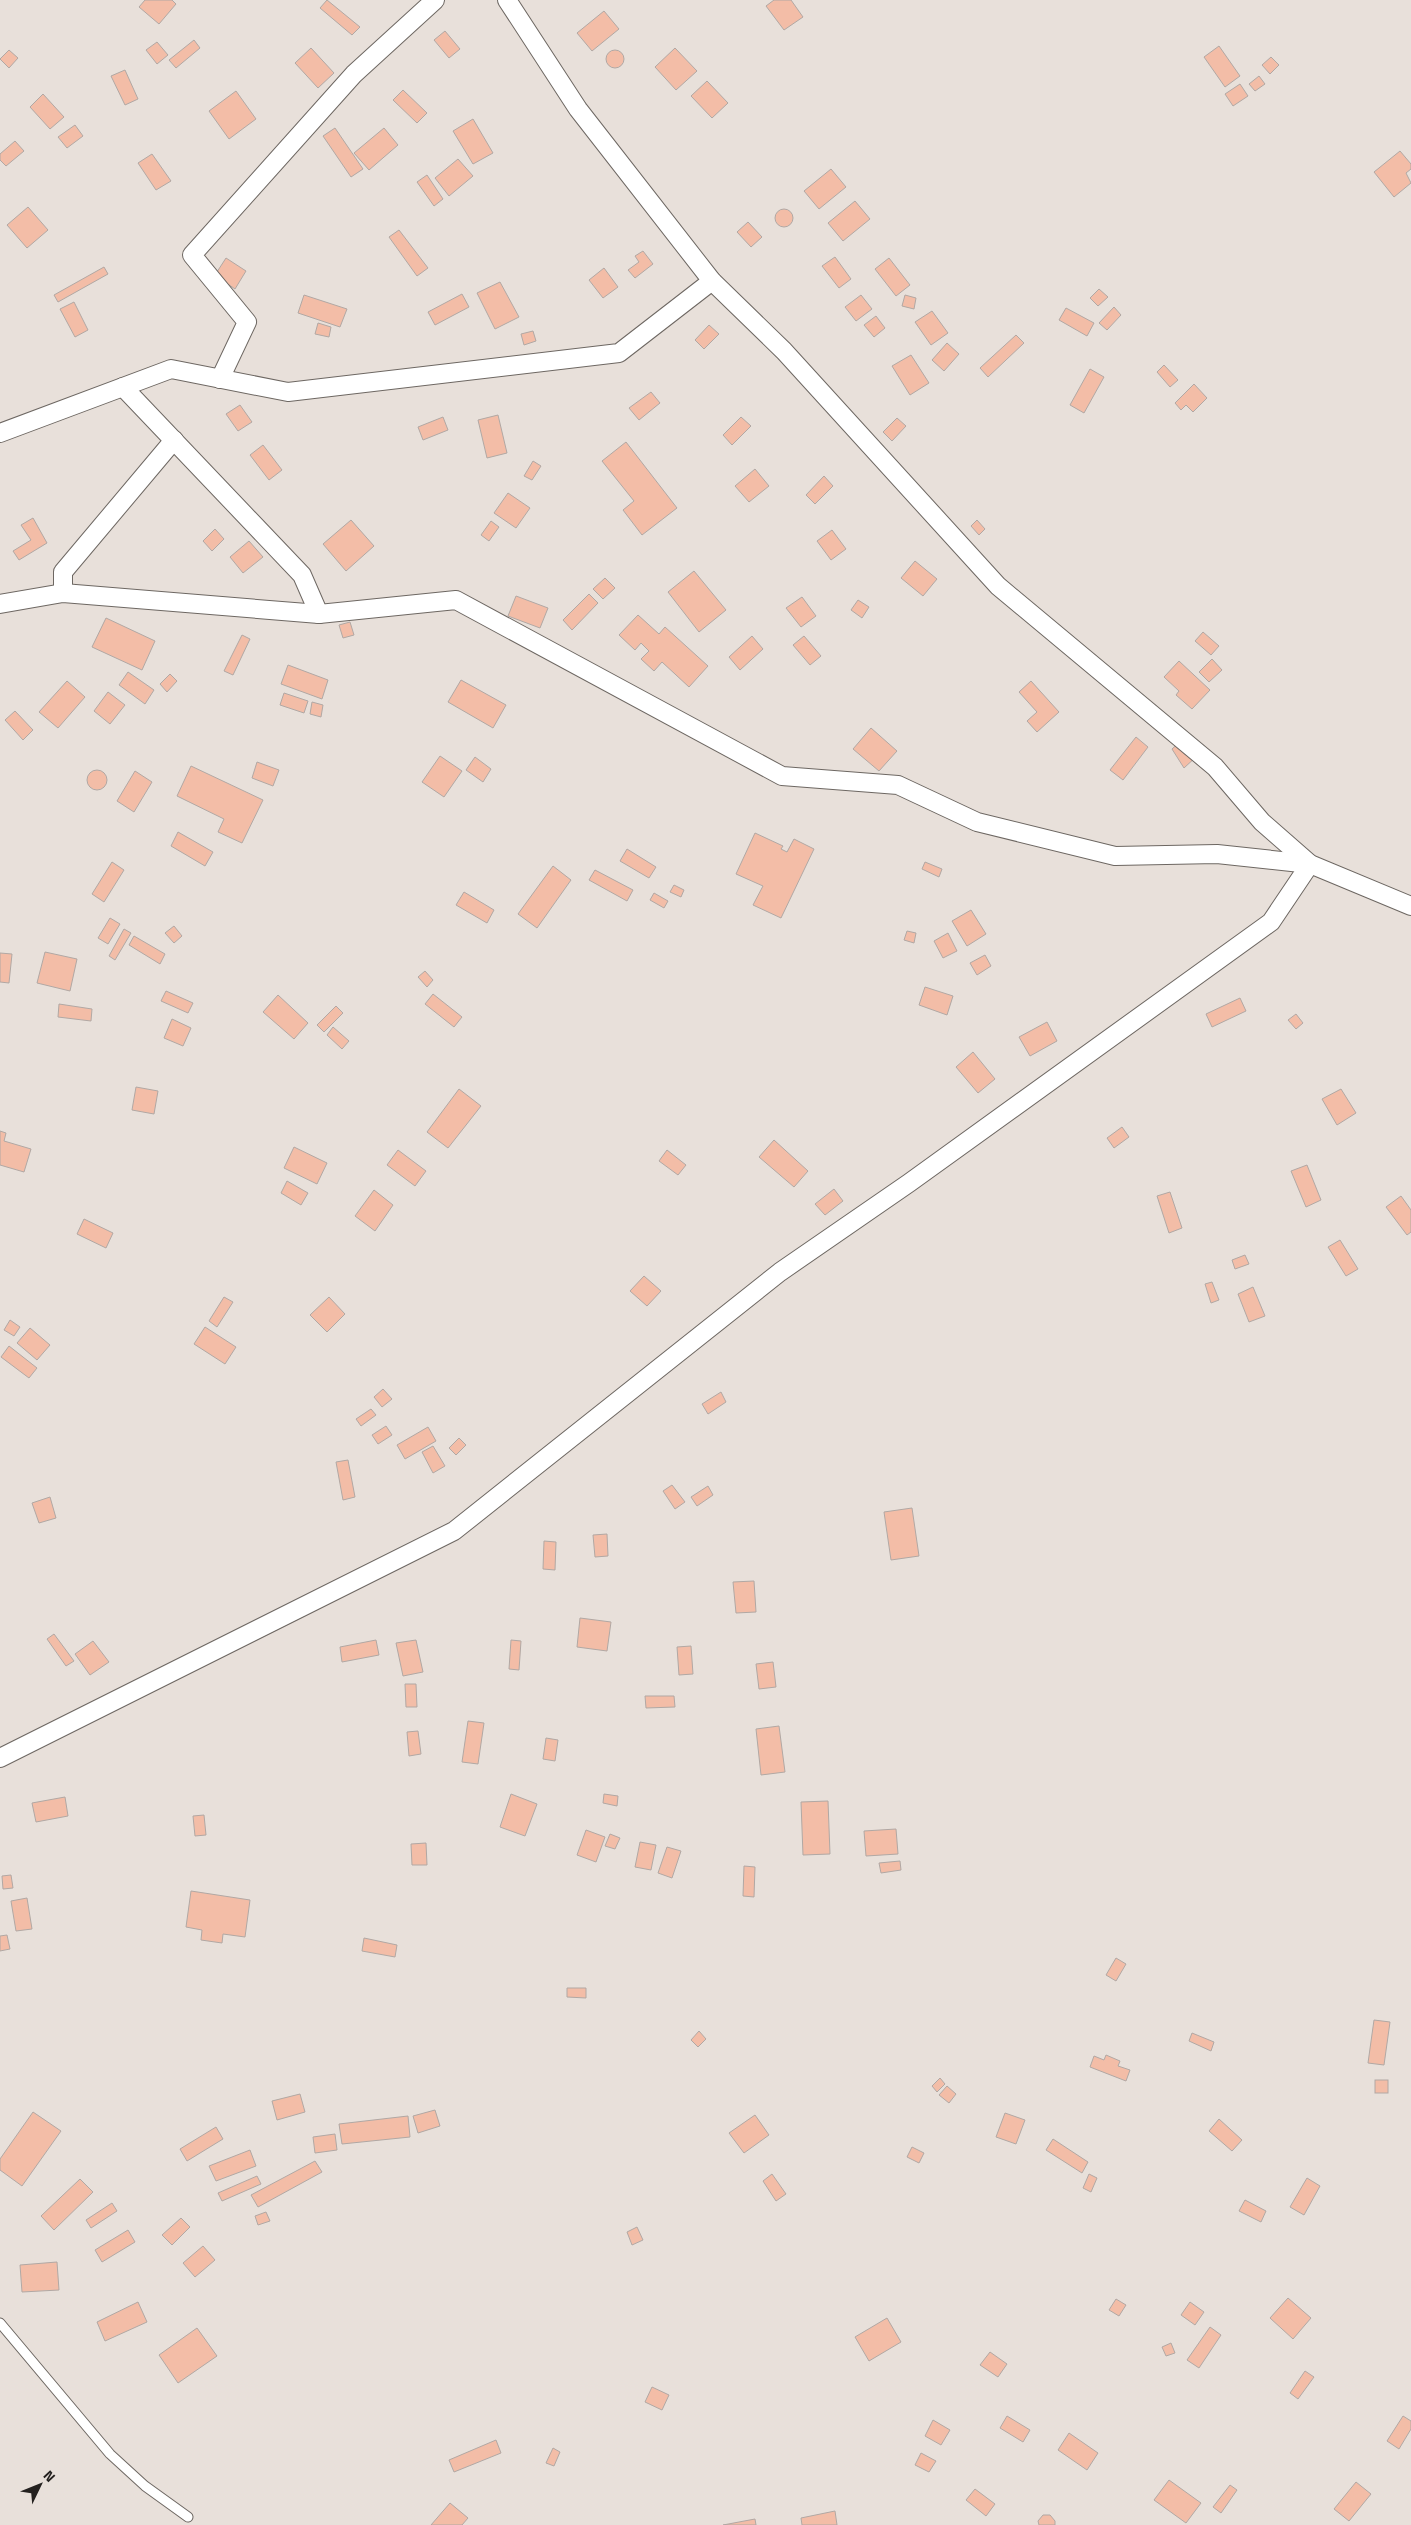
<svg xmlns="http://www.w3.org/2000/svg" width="1411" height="2525" viewBox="0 0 1411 2525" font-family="'Titillium Web',sans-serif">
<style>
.building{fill:#f3bda7;stroke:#b1a8a4}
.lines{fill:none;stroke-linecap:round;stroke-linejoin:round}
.service-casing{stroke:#6d6762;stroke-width:11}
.minor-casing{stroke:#6d6762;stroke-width:20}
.service{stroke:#fff;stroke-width:9}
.minor{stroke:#fff;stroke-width:18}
</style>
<rect width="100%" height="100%" fill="#e8e0da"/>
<g class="building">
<path d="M145,0H172L176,4L159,24L139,7Z"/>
<path d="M327,0L360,27L352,35L320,8Z"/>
<path d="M774,0H791L803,17L784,30L766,6Z"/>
<path d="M604,11L619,29L592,51L577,33Z"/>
<path d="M445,31L460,49L449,58L434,40Z"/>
<path d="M194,40L200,48L176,68L169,60Z"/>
<path d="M157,42L168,55L157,64L146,50Z"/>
<path d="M1219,46L1240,76L1225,87L1204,57Z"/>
<path d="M311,48L334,73L318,88L295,63Z"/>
<path d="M675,48L697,71L676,90L655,67Z"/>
<path d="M9,50L18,58L9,68L0,59Z"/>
<circle cx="615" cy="59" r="9"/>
<path d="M1271,57L1279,65L1270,74L1262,65Z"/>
<path d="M125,70L138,99L125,105L111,76Z"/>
<path d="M1259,76L1265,84L1255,91L1249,84Z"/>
<path d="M707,81L728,103L712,118L691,96Z"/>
<path d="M1240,84L1248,96L1233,106L1225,94Z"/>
<path d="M403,90L427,113L417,123L393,100Z"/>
<path d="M236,91L256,119L229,139L209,111Z"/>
<path d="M43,94L64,117L50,129L30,107Z"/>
<path d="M473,119L493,153L473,164L453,131Z"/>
<path d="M75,125L83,136L67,148L58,137Z"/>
<path d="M335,128L363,169L351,177L323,136Z"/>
<path d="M384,128L398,145L369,170L354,153Z"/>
<path d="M15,141L24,151L6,166L0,160V154Z"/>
<path d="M1400,151L1411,164V169L1406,173L1411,183L1394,197L1374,172Z"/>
<path d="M152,154L171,181L156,190L138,163Z"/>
<path d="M458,159L473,176L449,196L435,178Z"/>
<path d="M831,169L846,187L819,209L804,191Z"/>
<path d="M427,175L443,199L434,206L417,182Z"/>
<path d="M855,201L870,219L843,241L828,223Z"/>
<path d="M28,207L48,230L27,248L7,225Z"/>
<circle cx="784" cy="218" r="9"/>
<path d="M748,222L762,237L751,247L737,232Z"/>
<path d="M399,230L428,268L417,276L389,237Z"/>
<path d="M643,251L653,264L635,278L628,270L639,262L635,256Z"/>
<path d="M835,257L851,279L839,288L822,266Z"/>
<path d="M226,258L246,271L235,289L215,275Z"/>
<path d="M889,258L910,285L896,296L875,269Z"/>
<path d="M104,267L108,274L58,302L54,295Z"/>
<path d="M604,268L618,287L603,298L589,280Z"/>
<path d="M500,282L519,317L495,329L477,293Z"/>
<path d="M1099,289L1108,297L1098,306L1090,298Z"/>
<path d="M462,294L469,307L435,325L428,312Z"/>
<path d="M304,295L347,309L340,327L298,313Z"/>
<path d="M861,295L872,309L856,321L845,307Z"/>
<path d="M905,295L916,298L914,309L902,306Z"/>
<path d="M74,302L88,330L75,337L60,309Z"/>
<path d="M1114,307L1121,315L1107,330L1099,323Z"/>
<path d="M1066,308L1094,323L1087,336L1059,320Z"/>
<path d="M932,311L948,333L931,345L915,322Z"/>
<path d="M876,316L885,328L874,337L864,325Z"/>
<path d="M318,323L331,327L329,337L315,334Z"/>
<path d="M709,325L719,334L704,349L695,340Z"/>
<path d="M533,331L536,341L524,345L521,334Z"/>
<path d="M1016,335L1024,343L988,377L980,368Z"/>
<path d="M947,343L959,354L944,371L932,360Z"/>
<path d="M911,355L929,383L910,395L892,366Z"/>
<path d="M1164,365L1178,380L1170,387L1157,372Z"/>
<path d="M1090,369L1104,377L1084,413L1070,405Z"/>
<path d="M1194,384L1207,398L1193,412L1186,405L1181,410L1175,403Z"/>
<path d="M651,392L660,403L639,420L629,408Z"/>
<path d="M240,405L252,422L238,431L226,414Z"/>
<path d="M498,415L507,453L487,458L478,420Z"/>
<path d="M443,417L448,430L423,440L418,427Z"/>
<path d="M741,417L751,426L732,445L723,435Z"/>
<path d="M897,418L906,426L892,441L883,432Z"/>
<path d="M626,442L677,508L642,535L623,510L634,501L602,461Z"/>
<path d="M263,445L282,470L269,480L250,455Z"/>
<path d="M533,461L541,466L532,480L524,476Z"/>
<path d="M755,469L769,486L749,502L735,486Z"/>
<path d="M824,476L833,486L815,504L806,495Z"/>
<path d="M508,493L530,508L516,528L494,513Z"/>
<path d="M33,518L47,543L19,560L13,551L31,540L21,525Z"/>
<path d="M351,520L374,546L346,571L323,544Z"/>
<path d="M977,520L985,529L979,535L971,526Z"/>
<path d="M491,521L499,527L489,541L481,535Z"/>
<path d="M215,529L224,539L212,551L203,541Z"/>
<path d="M832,530L846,549L831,560L817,541Z"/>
<path d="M249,541L263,557L243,573L230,557Z"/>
<path d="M915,561L937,579L923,596L901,578Z"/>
<path d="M694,571L726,610L699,632L668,592Z"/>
<path d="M605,578L615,588L603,599L593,589Z"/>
<path d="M589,594L598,603L572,630L563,620Z"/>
<path d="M516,596L548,608L540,628L508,616Z"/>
<path d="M802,597L816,616L801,627L786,608Z"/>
<path d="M858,600L869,607L862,618L851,610Z"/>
<path d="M638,615L659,634L665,627L708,666L689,687L662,662L654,671L641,659L649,651L641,643L635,650L619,635Z"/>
<path d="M106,618L155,641L142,670L92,647Z"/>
<path d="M350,622L354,635L343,638L339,625Z"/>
<path d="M1203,632L1219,646L1211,655L1195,641Z"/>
<path d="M242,635L250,639L233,675L224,671Z"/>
<path d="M752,636L763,649L740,670L729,657Z"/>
<path d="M804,636L821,656L810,665L793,645Z"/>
<path d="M1212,659L1222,670L1209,682L1199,672Z"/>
<path d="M1179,661L1210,690L1192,709L1176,695L1179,691L1164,677Z"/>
<path d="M288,665L328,680L322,699L281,684Z"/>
<path d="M128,672L154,690L145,704L119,685Z"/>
<path d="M170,674L177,681L167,692L160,684Z"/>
<path d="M461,680L506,705L493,728L448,702Z"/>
<path d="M67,681L85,697L58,728L39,712Z"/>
<path d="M1031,681L1059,712L1037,732L1027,721L1037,712L1019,692Z"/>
<path d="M108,692L125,705L110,724L94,711Z"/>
<path d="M284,693L308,701L304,713L280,705Z"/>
<path d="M312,702L323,705L321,717L310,714Z"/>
<path d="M15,711L33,730L23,740L5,720Z"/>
<path d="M871,728L897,751L879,771L853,749Z"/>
<path d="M1136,737L1148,747L1123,780L1110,770Z"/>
<path d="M1182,740L1197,756L1184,768L1172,749Z"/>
<path d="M440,756L462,771L444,797L422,782Z"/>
<path d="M475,757L491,769L483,782L466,770Z"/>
<path d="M257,762L279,770L273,786L252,778Z"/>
<path d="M191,766L263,800L242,843L218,832L224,819L177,796Z"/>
<circle cx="97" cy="780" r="10"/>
<path d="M135,771L152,782L134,812L117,801Z"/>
<path d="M178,832L213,852L205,866L171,846Z"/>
<path d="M755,833L783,846L781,849L787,852L794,839L814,849L781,918L753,905L763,886L736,874Z"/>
<path d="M627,849L656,867L649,878L620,861Z"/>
<path d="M112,862L124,870L104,902L92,894Z"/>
<path d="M925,862L942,869L939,877L922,869Z"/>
<path d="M553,866L571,880L537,928L518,914Z"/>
<path d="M595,870L633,890L627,901L589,880Z"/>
<path d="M674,885L684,890L681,897L670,892Z"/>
<path d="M464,892L494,910L487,923L456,905Z"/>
<path d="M654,893L668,901L664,908L650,900Z"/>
<path d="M971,910L986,934L967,946L952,921Z"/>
<path d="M110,918L120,924L108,944L98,938Z"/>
<path d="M174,926L182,936L174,943L165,933Z"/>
<path d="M124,929L131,933L115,960L109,956Z"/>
<path d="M907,931L916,933L914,943L904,940Z"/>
<path d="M948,933L957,951L943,958L934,941Z"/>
<path d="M134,936L165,954L160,964L129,945Z"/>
<path d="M45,952L77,959L70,991L37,983Z"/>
<path d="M0,953L12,954L9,983L0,982Z"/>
<path d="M985,955L991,966L977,975L970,963Z"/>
<path d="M425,971L433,980L427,987L418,977Z"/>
<path d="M925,987L953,996L947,1015L919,1005Z"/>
<path d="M166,991L193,1003L188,1013L161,1001Z"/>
<path d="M433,994L462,1017L454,1027L425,1004Z"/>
<path d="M278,995L308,1023L294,1039L263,1012Z"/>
<path d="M1240,998L1246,1011L1212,1027L1206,1014Z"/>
<path d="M59,1004L92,1009L91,1021L58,1017Z"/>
<path d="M336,1006L343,1013L324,1032L317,1025Z"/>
<path d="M1296,1014L1303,1023L1296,1029L1288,1020Z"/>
<path d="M172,1019L191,1028L183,1046L164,1038Z"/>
<path d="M1047,1022L1057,1041L1030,1056L1019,1037Z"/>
<path d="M333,1027L349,1041L342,1049L327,1035Z"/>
<path d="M973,1052L995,1079L978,1093L956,1067Z"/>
<path d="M136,1087L158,1091L154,1114L132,1110Z"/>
<path d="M459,1089L481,1106L448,1148L427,1132Z"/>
<path d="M1341,1089L1356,1113L1337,1125L1322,1099Z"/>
<path d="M1122,1127L1129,1137L1114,1148L1107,1138Z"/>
<path d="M0,1131L6,1133L4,1141L31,1149L24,1172L0,1165Z"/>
<path d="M774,1140L808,1171L794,1187L759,1157Z"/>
<path d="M294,1147L327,1163L317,1184L284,1168Z"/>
<path d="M398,1150L426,1171L415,1186L387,1165Z"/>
<path d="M667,1150L686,1165L678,1175L659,1161Z"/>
<path d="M1307,1165L1321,1200L1306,1207L1291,1171Z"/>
<path d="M287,1181L308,1193L301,1205L281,1193Z"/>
<path d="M834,1189L843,1201L825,1215L815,1204Z"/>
<path d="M374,1190L393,1205L375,1231L355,1216Z"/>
<path d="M1170,1192L1182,1228L1169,1233L1157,1196Z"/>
<path d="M1401,1196L1411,1210V1232L1407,1235L1386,1207Z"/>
<path d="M84,1219L113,1233L106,1248L77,1234Z"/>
<path d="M1340,1240L1358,1269L1346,1276L1328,1247Z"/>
<path d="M1245,1255L1249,1264L1235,1269L1232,1260Z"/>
<path d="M644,1276L661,1291L647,1306L630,1291Z"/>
<path d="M1212,1282L1219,1300L1211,1303L1205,1284Z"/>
<path d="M1253,1287L1265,1316L1249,1322L1238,1294Z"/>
<path d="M224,1297L233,1302L217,1327L209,1321Z"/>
<path d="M329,1297L345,1314L327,1332L310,1315Z"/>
<path d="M10,1320L20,1327L14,1336L4,1330Z"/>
<path d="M205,1327L236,1347L225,1364L194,1344Z"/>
<path d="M30,1328L50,1345L37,1360L17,1343Z"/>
<path d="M9,1346L37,1368L29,1378L1,1357Z"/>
<path d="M383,1389L392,1399L382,1407L374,1397Z"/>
<path d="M721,1392L726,1402L708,1414L702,1404Z"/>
<path d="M371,1409L376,1415L361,1426L356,1419Z"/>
<path d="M386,1426L392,1435L378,1444L372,1435Z"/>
<path d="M428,1427L436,1441L405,1459L397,1445Z"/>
<path d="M459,1438L466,1445L456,1455L449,1448Z"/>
<path d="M433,1446L445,1466L433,1473L422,1452Z"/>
<path d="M348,1460L355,1497L343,1500L336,1462Z"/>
<path d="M672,1485L685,1502L675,1509L663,1491Z"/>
<path d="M708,1486L713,1495L697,1506L691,1497Z"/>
<path d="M50,1497L56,1518L39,1523L32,1503Z"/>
<path d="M912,1508L919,1556L891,1560L884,1512Z"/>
<path d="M607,1534L608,1556L595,1557L593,1535Z"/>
<path d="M544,1541L556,1542L555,1570L543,1569Z"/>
<path d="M754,1581L756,1612L736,1613L733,1582Z"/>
<path d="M580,1618L611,1622L607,1651L577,1647Z"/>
<path d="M54,1634L74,1661L66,1666L47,1639Z"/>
<path d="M376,1640L379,1655L342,1662L340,1647Z"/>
<path d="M416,1640L423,1672L403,1676L396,1643Z"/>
<path d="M511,1640L521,1641L519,1670L509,1669Z"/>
<path d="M93,1641L109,1662L90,1675L75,1654Z"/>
<path d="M691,1646L693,1674L679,1675L677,1647Z"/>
<path d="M773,1662L776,1687L759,1689L756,1664Z"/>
<path d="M405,1684H416L417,1707H406Z"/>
<path d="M645,1696H674L675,1707L646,1708Z"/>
<path d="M468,1721L484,1723L478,1764L462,1762Z"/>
<path d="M779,1726L785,1772L761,1775L756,1729Z"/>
<path d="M418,1731L421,1754L409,1756L407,1732Z"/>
<path d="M546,1738L558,1740L555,1761L543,1759Z"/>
<path d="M511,1794L537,1804L525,1836L500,1827Z"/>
<path d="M604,1794L618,1796L617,1806L603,1803Z"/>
<path d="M65,1797L68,1816L36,1822L32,1803Z"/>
<path d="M828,1801L830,1854L803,1855L801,1802Z"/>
<path d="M204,1815L206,1835L195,1836L193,1816Z"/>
<path d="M896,1829L898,1854L866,1856L864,1831Z"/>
<path d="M586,1830L605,1837L596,1862L577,1855Z"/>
<path d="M610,1834L620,1838L615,1849L605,1846Z"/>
<path d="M640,1842L656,1845L651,1870L635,1867Z"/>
<path d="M426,1843L427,1865H412L411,1844Z"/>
<path d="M667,1847L681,1851L672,1878L658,1873Z"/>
<path d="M900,1861L901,1870L881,1873L879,1863Z"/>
<path d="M744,1866L755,1867L754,1897L743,1896Z"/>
<path d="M11,1875L13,1888L3,1889L2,1876Z"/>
<path d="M191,1891L250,1900L245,1937L223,1934L222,1943L201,1940L202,1930L186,1927Z"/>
<path d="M27,1898L32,1929L16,1931L11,1901Z"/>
<path d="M7,1935L10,1949L0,1951V1936Z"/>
<path d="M364,1938L397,1945L395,1957L362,1951Z"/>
<path d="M1116,1958L1126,1964L1116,1981L1106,1975Z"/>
<path d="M567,1988H586V1998L567,1997Z"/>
<path d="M1374,2020L1390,2022L1384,2065L1368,2063Z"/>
<path d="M699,2031L706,2039L698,2047L691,2040Z"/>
<path d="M1192,2033L1214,2042L1211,2051L1189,2041Z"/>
<path d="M1106,2055L1120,2061L1118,2066L1130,2070L1126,2081L1090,2067L1094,2056L1104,2060Z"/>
<path d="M940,2078L945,2084L937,2092L932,2086Z"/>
<rect x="1375" y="2080" width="13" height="13"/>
<path d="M947,2086L956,2094L949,2103L939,2095Z"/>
<path d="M300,2094L305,2112L277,2120L272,2101Z"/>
<path d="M435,2110L440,2126L418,2133L413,2116Z"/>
<path d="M33,2112L61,2131L22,2186L0,2170V2159Z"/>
<path d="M1005,2113L1025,2120L1016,2144L996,2137Z"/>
<path d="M755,2115L769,2135L744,2153L729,2133Z"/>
<path d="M408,2116L410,2137L342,2144L339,2124Z"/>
<path d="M1219,2119L1242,2140L1232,2151L1209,2131Z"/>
<path d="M216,2127L223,2139L187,2161L180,2149Z"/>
<path d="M335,2134L337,2150L315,2153L313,2137Z"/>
<path d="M1053,2139L1088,2162L1082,2173L1046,2150Z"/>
<path d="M912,2147L924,2153L919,2163L907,2157Z"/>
<path d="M250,2150L256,2166L216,2181L209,2166Z"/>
<path d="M315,2161L322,2172L258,2207L251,2195Z"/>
<path d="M772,2174L786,2194L776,2201L763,2181Z"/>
<path d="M1089,2174L1097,2178L1091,2192L1083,2188Z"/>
<path d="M257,2176L261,2184L222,2201L218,2193Z"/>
<path d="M1307,2178L1320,2186L1304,2215L1290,2207Z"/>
<path d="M80,2179L93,2192L54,2230L41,2216Z"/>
<path d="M1245,2200L1266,2211L1261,2222L1239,2211Z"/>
<path d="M112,2203L117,2211L91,2228L86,2220Z"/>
<path d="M266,2212L270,2221L258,2225L255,2216Z"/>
<path d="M181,2218L190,2227L172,2245L162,2235Z"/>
<path d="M637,2227L643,2240L632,2245L627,2232Z"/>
<path d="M128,2230L135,2242L102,2262L95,2250Z"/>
<path d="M203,2246L215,2260L195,2277L183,2263Z"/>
<path d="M57,2262L59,2290L22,2292L20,2265Z"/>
<path d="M1288,2298L1311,2318L1293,2339L1270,2318Z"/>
<path d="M1116,2299L1126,2305L1119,2316L1109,2310Z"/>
<path d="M138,2302L147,2322L105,2341L97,2322Z"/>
<path d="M1190,2302L1204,2312L1195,2325L1181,2315Z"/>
<path d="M887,2318L901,2342L869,2361L855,2337Z"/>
<path d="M1210,2327L1221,2335L1199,2368L1187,2360Z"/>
<path d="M197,2328L217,2356L178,2383L159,2355Z"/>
<path d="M1171,2343L1175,2353L1166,2356L1162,2347Z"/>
<path d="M990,2352L1007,2364L998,2377L980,2365Z"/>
<path d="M1305,2371L1314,2377L1298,2399L1290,2393Z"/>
<path d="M652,2387L669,2395L662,2410L645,2402Z"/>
<path d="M1007,2416L1030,2430L1023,2442L1000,2428Z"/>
<path d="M1403,2416L1411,2421V2429L1399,2449L1387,2441Z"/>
<path d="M933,2420L950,2430L941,2445L925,2436Z"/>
<path d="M1069,2433L1098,2453L1087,2470L1058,2450Z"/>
<path d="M496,2440L501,2453L454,2472L449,2460Z"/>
<path d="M553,2448L560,2452L554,2466L546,2463Z"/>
<path d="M921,2453L936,2461L929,2472L915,2465Z"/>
<path d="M1169,2480L1201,2503L1186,2523L1154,2500Z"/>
<path d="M1356,2482L1371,2494L1349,2521L1334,2509Z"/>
<path d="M1230,2485L1237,2490L1221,2513L1213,2507Z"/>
<path d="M975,2489L995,2504L986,2516L966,2500Z"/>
<path d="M450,2503L468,2518L462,2525H431Z"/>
<path d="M835,2511L837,2525H802L801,2518Z"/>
<path d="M1043,2515H1050L1055,2521V2525H1039L1038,2521Z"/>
<path d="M755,2519L756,2525H723Z"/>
</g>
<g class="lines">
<defs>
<path id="service" d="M0,2323L110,2454L145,2486L188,2517"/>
<g id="minor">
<path d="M507,0L578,109L712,281L784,351L998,586L1215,767L1262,822L1310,864L1411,906"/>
<path d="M220,379L247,322L192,255L354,74L435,0"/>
<path d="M123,387L302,575L319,614"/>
<path d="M0,433L171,369L288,392L619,353L712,281"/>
<path d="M63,593V572L174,440"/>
<path d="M0,604L63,593L319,614L456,600L782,776L898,785L977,822L1115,856L1217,854L1310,864L1271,922L909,1183L780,1272L454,1531L0,1758"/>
</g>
</defs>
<use href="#service" class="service-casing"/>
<use href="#minor" class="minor-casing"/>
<use href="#service" class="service"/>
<use href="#minor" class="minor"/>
</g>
<g transform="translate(40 2485) rotate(47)" stroke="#e8e0da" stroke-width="4" paint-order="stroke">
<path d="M0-4L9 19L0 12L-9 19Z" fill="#24211f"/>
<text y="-8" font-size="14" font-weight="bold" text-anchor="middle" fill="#24211f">N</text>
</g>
</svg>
